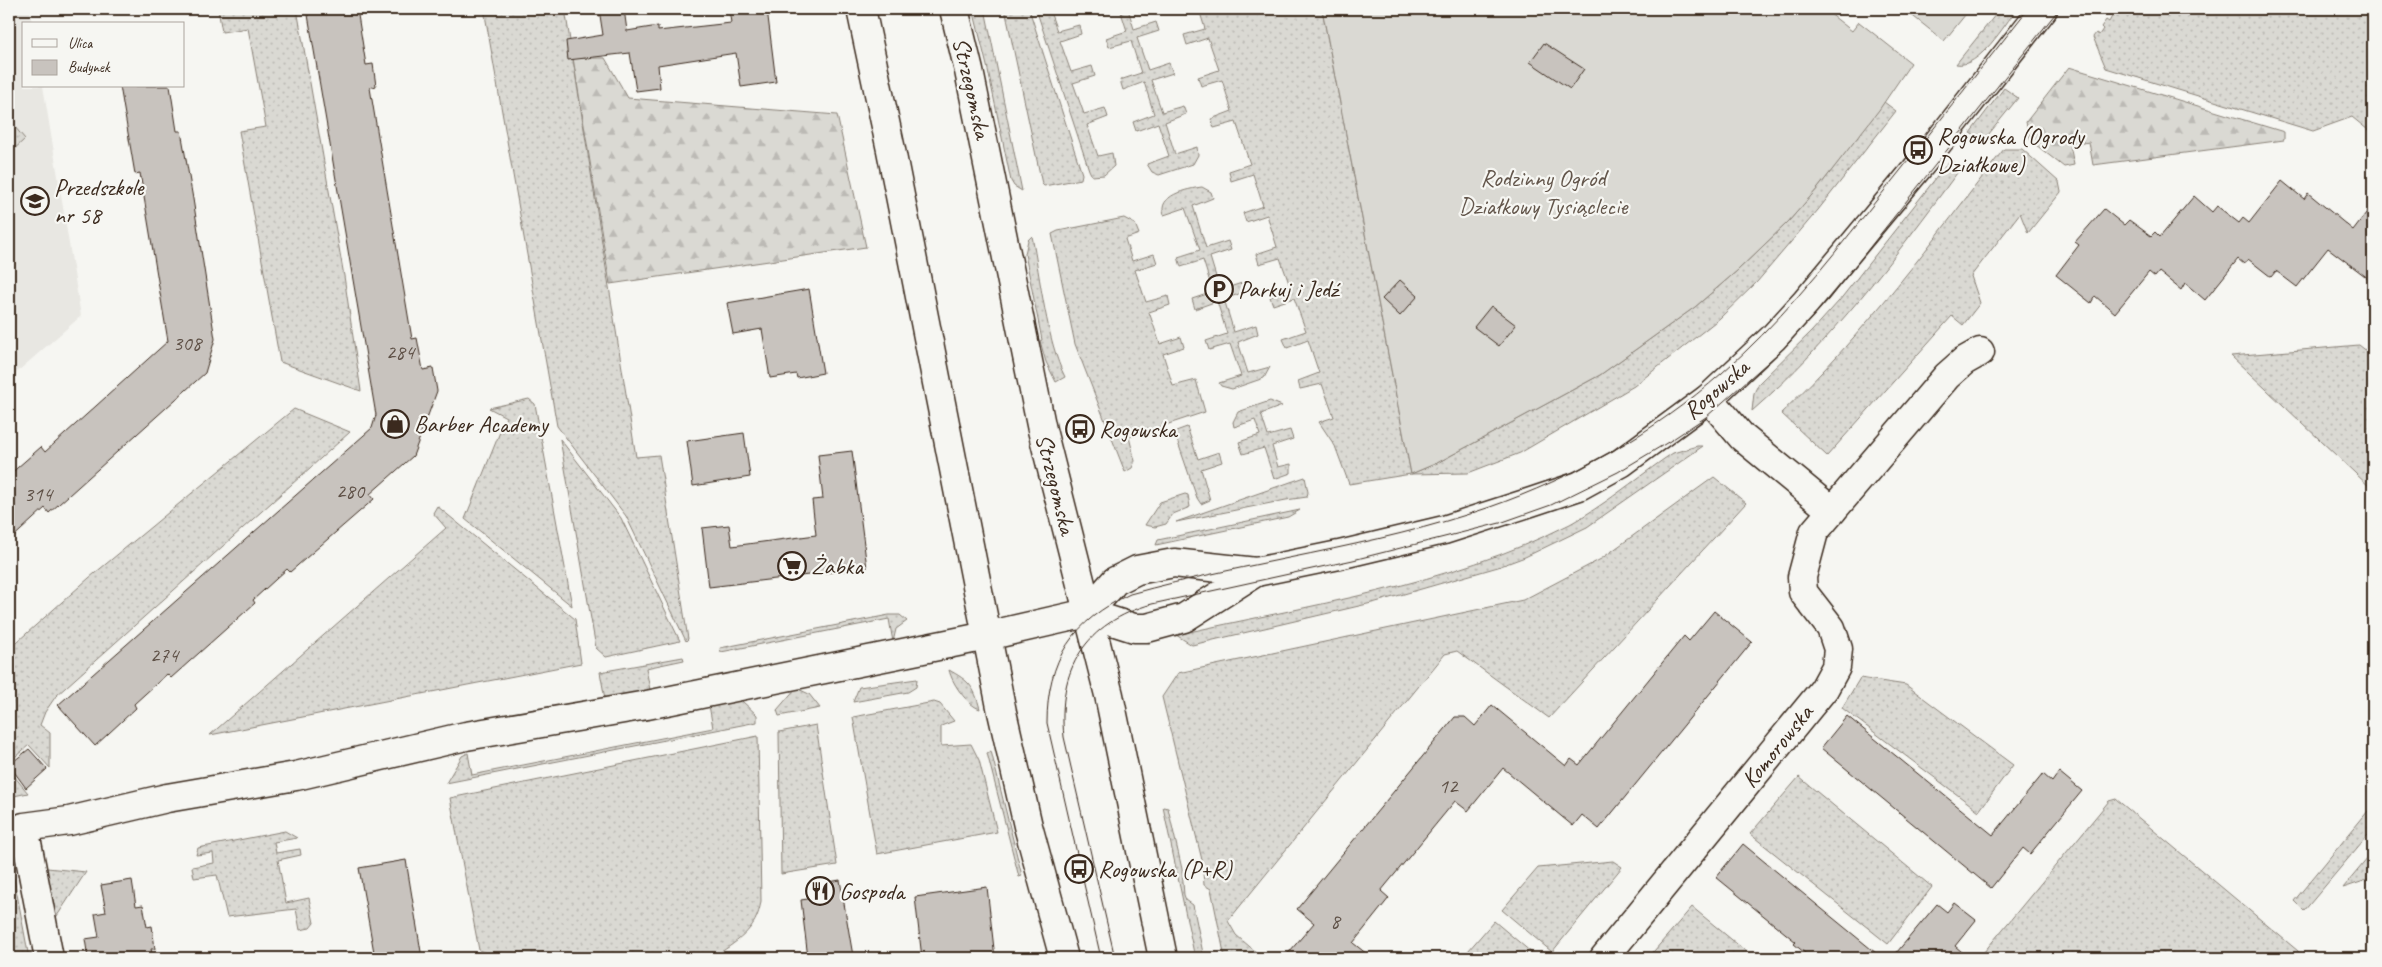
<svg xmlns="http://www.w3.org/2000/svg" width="2382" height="967" viewBox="0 0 2382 967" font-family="Caveat,sans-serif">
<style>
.built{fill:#e8e7e2}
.grass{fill:url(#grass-dots);stroke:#8a8278}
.forest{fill:url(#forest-firs);stroke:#8a8278}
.garden{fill:#dad9d3;stroke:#8a8278}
.building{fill:#c8c3be;stroke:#3b2a1e}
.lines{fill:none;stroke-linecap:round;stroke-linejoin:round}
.minor-casing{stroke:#3b2a1e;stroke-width:31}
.tertiary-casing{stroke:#3b2a1e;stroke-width:31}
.secondary-casing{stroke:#3b2a1e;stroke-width:31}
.minor{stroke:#f6f6f2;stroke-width:28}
.tertiary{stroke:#f6f6f2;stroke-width:28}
.secondary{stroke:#f6f6f2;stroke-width:28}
.tram{stroke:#3b2a1e;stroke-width:1}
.labels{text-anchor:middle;stroke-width:4.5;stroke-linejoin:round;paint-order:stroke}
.number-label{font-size:21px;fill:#5e5046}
.street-label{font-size:24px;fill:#3b2a1e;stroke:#f6f6f2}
.poi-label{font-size:24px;fill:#3b2a1e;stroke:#f6f6f2;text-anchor:start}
.park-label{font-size:24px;fill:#63564b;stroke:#f6f6f2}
</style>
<defs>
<pattern id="grass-dots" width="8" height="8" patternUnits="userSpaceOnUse" patternTransform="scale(1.25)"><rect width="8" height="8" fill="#dad9d3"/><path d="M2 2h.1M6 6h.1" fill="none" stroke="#bcbab5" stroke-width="1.8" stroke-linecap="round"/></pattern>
<pattern id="forest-firs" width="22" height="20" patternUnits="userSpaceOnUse" patternTransform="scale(1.25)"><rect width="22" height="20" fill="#dad9d3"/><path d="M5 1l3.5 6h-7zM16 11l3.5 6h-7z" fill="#bcbab5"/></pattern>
</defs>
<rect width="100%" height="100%" fill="#f6f6f2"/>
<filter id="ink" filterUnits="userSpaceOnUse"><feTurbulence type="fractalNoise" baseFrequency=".02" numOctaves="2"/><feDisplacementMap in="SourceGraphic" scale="10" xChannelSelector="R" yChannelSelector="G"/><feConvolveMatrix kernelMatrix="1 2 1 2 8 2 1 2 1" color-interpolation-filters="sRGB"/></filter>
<g filter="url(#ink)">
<path class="built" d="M9,9H30L32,24H24V86H43L81,316L9,379Z"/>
<g class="grass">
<path d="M218,9H297L344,276L361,391L280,362L239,131L266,127L248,28L222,32Z"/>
<path d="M484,9H565L636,457L659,455L688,639L686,641L626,516L557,426Z"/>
<path d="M973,9H985L1022,191L1014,186L1011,181L988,70Z"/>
<path d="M1005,9H1029L1082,174L1081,179L1044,186L1042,184Z"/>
<path d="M1036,9H1049L1057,31L1079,25L1081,34L1060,41L1071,72L1092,66L1095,76L1073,83L1084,114L1105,108L1108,117L1087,125L1098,156L1112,153L1114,166L1104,175L1092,176L1089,170Z"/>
<path d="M1120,9H1128L1134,29L1156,22L1159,31L1137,38L1148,70L1169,63L1173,73L1151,80L1162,112L1183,106L1186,114L1165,122L1175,154L1197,147L1198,155L1193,164L1159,175L1152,172L1147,164L1169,156L1158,123L1136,131L1133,122L1154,114L1144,82L1123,90L1120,80L1141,73L1131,41L1109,47L1106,38L1127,31Z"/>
<path d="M1199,9H1322L1411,474L1437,463L1600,375L1695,307L1738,270L1788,222L1818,188L1884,102L1896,111L1818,210L1757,282L1720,318L1634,386L1520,453L1468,473L1411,474L1349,484L1335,446L1319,422L1334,417L1322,384L1300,389L1298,381L1319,373L1308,340L1287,348L1283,339L1306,331L1294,298L1273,305L1270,297L1291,289L1280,258L1259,264L1256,254L1277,247L1267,215L1246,222L1243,213L1263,206L1253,174L1231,181L1229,171L1250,164L1236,122L1214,128L1211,119L1232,111L1222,80L1201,86L1198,77L1219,70L1208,38L1187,45L1184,35L1205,29Z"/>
<path d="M2000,9H2017C2004,25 1979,69 1956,64Z"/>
<path d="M2116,9H2373V134L2352,117L2313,131L2106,68L2093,37L2096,33L2099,35L2103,29L2101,27L2106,20L2109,22Z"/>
<path d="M2004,88L2018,98L1988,135L1985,139L1979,138L1970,133Z"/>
<path d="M9,120L25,139L9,154Z"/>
<path d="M2004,149H2022L2059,182L2061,192L2028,233L2020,213L1971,276L1980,303L1963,325L1952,316L1827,456L1781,413C1865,334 1933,240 2004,149Z"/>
<path d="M1951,159L1958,169L1957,173C1895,257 1831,342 1752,411L1754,393L1759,383L1812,331L1839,301Z"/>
<path d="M1202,187L1211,192L1213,198L1193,206L1206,248L1228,241L1231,250L1210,257L1220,290L1242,283L1245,292L1224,299L1234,332L1256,325L1258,334L1238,342L1248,373L1270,367L1264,378L1232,389L1221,386L1219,383L1241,376L1230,344L1209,350L1206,341L1227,334L1217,301L1195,309L1192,299L1213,292L1203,260L1181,267L1178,257L1200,250L1185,208L1164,215C1157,195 1187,189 1202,187Z"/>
<path d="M1124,218L1135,224L1139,234L1125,239L1132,261L1154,254L1157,263L1135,270L1146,302L1168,296L1170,305L1149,312L1160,344L1181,337L1184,347L1163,354L1173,386L1196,380L1205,412L1129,437L1135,461L1132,468L1125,472L1075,344L1052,234L1058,231Z"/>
<path d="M1032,236C1040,277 1047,342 1065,377L1056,382L1046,362L1040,341L1042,340L1025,254L1028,240Z"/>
<path d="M2359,345L2373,356V490L2231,356Z"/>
<path d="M529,399L535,404L572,606L465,519L506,417L489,408Z"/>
<path d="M1270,401L1282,406L1261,414L1268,436L1290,430L1293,439L1272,446L1278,467L1291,464V473L1274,479L1264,448L1243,454L1239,442L1260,435L1255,420L1234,427L1233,422L1238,412Z"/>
<path d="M294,409L350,432L56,696L45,712L40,725L50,733V768L29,745L9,762V649L89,578Z"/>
<path d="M1187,427L1198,459L1219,452L1222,462L1201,469L1210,500L1201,504L1197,498L1175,434L1176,431Z"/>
<path d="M560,439L621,518L680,641L606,657L596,648Z"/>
<path d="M1697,446H1703L1587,527L1525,557L1498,567L1376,602L1192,645L1176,635C1308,605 1448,586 1570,524C1603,506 1633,481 1664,459L1673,453Z"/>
<path d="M1305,477L1308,492L1307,497L1286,500L1176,522Z"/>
<path d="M1714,477L1746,503L1549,718L1457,651L1445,654L1228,921L1236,935L1263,958H1225L1211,889L1204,885L1202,860L1162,697L1178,673L1523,600L1601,559Z"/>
<path d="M1185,494L1188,495L1190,507L1173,514L1166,524L1155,527L1145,525L1160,502Z"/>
<path d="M437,506L575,619L581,663L210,735L446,528L433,513Z"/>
<path d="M1300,510L1288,517L1156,545L1158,540Z"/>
<path d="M889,615H900L907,621L896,629L893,642L889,619L721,652L720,648Z"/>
<path d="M683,657L684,660L646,668L650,690L605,699L600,672Z"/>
<path d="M949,670C969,681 974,686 980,709C967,705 952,683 949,670Z"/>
<path d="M1860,678L1906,685L2013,765L1979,811L1842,708Z"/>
<path d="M917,679L916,687L908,692L853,702L859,687Z"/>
<path d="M796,688L809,694L820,708L779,716L777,710Z"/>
<path d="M741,700L757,715V722L446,783L462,756L468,753L472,775L713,728L709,705Z"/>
<path d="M934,702L940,704L954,721L941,726V746L971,744L979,760L997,832L877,854L853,717Z"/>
<path d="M816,725L837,865L781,874L779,732Z"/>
<path d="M758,736L761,901C757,931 736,942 712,958H497L479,950L450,798Z"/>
<path d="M991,751L1022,876L1019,877L987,753Z"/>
<path d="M9,770L28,793L9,797Z"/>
<path d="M1799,777L1932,887L1888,944L1750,834Z"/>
<path d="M2116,799L2298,951L2300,958H1979L2109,801Z"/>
<path d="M2373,805V829L2304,911L2294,901Z"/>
<path d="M1163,807L1168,808L1182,869L1184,895L1186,900L1193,905L1204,958H1195Z"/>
<path d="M285,831L297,838L274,842L276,853L300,849L301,855L278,860L286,903L309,898L314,923L310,928L300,930L296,909L227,917L217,875L194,878L192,867L214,863L213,853L196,855L198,848Z"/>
<path d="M2373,852V878L2343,888Z"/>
<path d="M1613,861L1622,867L1552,952L1502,910L1538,868Z"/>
<path d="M47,868L86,872L53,922L45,869Z"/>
<path d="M9,874L14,878L29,958H9Z"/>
<path d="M1692,907L1754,958H1648Z"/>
<path d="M1494,921L1538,958H1462Z"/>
</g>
<g class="forest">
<path d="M573,58H605L628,98L837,115L866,247L610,284Z"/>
<path d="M2069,67L2284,132V140L2093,165L2089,142L2070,145L2074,165L2064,167L2031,141L2026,122Z"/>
</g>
<g class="garden">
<path d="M1322,9H1824L1852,31L1859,22L1911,63L1879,110L1818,188L1788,222L1738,270L1695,307L1600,375L1437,463L1411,474Z"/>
<path d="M1904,9H1970L1944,41Z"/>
</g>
<g class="building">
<path d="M307,9H357L366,65L373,64L376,86L370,88L412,339L417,338L423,370L433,368L437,391L413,456L370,494L374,499L290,572L287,569L253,600L255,603L171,678L167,674L134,704L136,708L95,746L58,705L372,428L376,415Z"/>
<path d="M599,9H624L627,31L658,26V31L731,23L729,9H767L776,82L741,87L736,53L658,65L660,88L636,91L630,53L568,60L566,41L603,35Z"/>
<path d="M1544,43L1584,69L1570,89L1530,62Z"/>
<path d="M120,86H170L177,131H181L193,199L215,339L205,373L49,513L45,508L9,541V475L41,447L45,452L168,341L140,173L135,174Z"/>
<path d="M2282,181L2304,199L2308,193L2353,230L2373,204V282L2328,248L2297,287L2276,271L2271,277L2248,259L2244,264L2238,259L2205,300L2185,283L2181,290L2159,272L2155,277L2149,272L2115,313L2095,296L2091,303L2056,275L2079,245L2075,242L2104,209L2124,225L2129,220L2151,236L2155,232L2160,237L2194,196L2212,212L2217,206L2239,223L2243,218L2249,223Z"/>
<path d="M1400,280L1418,296L1400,316L1382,299Z"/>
<path d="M809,289L823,373L797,378L796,374L770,378L762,329L733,334L727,303Z"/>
<path d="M1491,306L1516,325L1499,346L1474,327Z"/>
<path d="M744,433L750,477L693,486L687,441Z"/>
<path d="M852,451L867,568L709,587L702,528L729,525L732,546L816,535L812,500L823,499L818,455Z"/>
<path d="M1714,611L1752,642L1599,829L1582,815L1573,826L1503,768L1468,811L1455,801L1381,891L1389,898L1353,943L1372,958H1284L1314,923L1297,909L1455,717H1465L1475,726L1492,705L1566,766L1571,759L1579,765L1684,636L1689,641Z"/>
<path d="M1847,716L1993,835L2043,774L2052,782L2059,772L2082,791L2030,854L2023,848L1991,888L1821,748Z"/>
<path d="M29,749L47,769L26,788L9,765Z"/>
<path d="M1743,844L1800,891L1882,958H1811L1794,944L1796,942L1716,877Z"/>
<path d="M406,860L422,958H375L359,868Z"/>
<path d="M132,880L136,906L143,905L147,927L152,926L155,949H151L153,958H103V956L88,958L85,939L99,937L95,914L106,912L101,885Z"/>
<path d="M840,880L853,956L808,958L801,900L814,898L812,885Z"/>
<path d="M987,887L995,958H922L915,897Z"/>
<path d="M1954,903L1976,920L1955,946L1969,958H1892L1937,904L1947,912Z"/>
</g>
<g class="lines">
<defs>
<g id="minor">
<path d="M1709,398L1742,437L1832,511"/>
<path d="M49,958L24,827L69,821L167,798L296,776L466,736L647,705L987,636"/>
<path d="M1604,958L1824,689L1836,667L1838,649L1831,628L1803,592L1802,577L1814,532L1947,376L1964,361L1980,352"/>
</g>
<g id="tertiary">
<path d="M1087,613L1115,581L1137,570L1174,563L1256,572L1339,555L1444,530L1531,502L1579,486L1621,463L1709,398L1773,338L1806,302L1925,159L2043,9"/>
<path d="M987,636L1087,613L1134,628H1147L1184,618L1256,572"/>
</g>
<g id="secondary">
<path d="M861,9L891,150L1002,712L1028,826L1064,958"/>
<path d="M954,9L969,71L1042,430L1109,695L1163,958"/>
</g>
</defs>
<use href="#minor" class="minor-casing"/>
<use href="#tertiary" class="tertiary-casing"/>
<use href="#secondary" class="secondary-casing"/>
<use href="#minor" class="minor"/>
<use href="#tertiary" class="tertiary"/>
<use href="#secondary" class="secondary"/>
<g class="tram">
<path d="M1101,958L1047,723C1047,659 1073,621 1130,594C1249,561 1373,548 1490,507C1573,478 1655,432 1722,373C1777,325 1823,268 1868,211C1922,144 1975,76 2028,9"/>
<path d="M1115,958L1064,737C1057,669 1085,623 1152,604L1353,560L1500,523L1551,505L1618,472L1670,441L1706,417L1784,348L1828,300L2059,9"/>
</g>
</g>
</g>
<defs>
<symbol id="bus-ring" viewBox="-11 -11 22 22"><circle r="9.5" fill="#f6f6f2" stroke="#3b2a1e" stroke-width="1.5"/><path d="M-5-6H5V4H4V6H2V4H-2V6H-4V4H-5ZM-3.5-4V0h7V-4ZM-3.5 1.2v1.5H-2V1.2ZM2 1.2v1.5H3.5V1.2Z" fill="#3b2a1e"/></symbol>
<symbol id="school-ring" viewBox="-11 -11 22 22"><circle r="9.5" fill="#f6f6f2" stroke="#3b2a1e" stroke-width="1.5"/><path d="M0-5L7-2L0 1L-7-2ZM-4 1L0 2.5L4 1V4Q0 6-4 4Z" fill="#3b2a1e"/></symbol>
<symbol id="parking-ring" viewBox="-11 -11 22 22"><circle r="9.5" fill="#f6f6f2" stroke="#3b2a1e" stroke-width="1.5"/><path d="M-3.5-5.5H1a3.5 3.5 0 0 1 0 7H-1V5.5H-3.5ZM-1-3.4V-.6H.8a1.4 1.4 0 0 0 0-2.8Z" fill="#3b2a1e"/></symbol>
<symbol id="shop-ring" viewBox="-11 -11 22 22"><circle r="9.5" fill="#f6f6f2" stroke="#3b2a1e" stroke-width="1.5"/><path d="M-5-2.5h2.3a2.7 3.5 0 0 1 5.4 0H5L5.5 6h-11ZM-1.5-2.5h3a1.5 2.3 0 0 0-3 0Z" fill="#3b2a1e"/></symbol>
<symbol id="supermarket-ring" viewBox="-11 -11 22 22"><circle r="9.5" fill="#f6f6f2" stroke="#3b2a1e" stroke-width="1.5"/><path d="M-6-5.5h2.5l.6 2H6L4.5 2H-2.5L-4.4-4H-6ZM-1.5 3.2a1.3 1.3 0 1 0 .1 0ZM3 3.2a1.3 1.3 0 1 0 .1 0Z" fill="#3b2a1e"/></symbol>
<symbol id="restaurant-ring" viewBox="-11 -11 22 22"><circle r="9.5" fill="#f6f6f2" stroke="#3b2a1e" stroke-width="1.5"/><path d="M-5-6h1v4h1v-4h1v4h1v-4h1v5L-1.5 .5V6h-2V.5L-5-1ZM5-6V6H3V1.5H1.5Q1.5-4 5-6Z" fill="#3b2a1e"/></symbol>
</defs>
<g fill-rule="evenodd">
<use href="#bus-ring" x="1902" y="134" width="32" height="32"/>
<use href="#school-ring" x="19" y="185" width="32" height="32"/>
<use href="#parking-ring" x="1203" y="273" width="32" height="32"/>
<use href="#shop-ring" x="379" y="408" width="32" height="32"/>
<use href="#bus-ring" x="1064" y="413" width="32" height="32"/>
<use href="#supermarket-ring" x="776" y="550" width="32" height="32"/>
<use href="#bus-ring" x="1063" y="853" width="32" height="32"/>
<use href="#restaurant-ring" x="804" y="875" width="32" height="32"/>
</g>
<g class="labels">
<g class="number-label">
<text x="187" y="350">308</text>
<text x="400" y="359">284</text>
<text x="350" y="498">280</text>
<text x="38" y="501">314</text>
<text x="164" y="662">274</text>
<text x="1448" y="793">12</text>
<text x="1335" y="928">8</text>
</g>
<g class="street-label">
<text transform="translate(972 88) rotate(77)" y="8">Strzegomska</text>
<text transform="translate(1716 389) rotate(-41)" y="8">Rogowska</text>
<text transform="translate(1056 484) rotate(76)" y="8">Strzegomska</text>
<text transform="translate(1777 746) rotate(-51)" y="8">Komorowska</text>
</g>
<g class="poi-label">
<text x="1937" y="144">Rogowska (Ogrody<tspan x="1937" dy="28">Działkowe)</tspan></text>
<text x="54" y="195">Przedszkole<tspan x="54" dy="28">nr 58</tspan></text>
<text x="1238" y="297">Parkuj i Jedź</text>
<text x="414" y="432">Barber Academy</text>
<text x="1099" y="437">Rogowska</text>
<text x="811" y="574">Żabka</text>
<text x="1098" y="877">Rogowska (P+R)</text>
<text x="839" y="899">Gospoda</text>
</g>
<g class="park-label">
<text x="1543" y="186">Rodzinny Ogród<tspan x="1543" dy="28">Działkowy Tysiąclecie</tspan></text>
</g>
</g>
<rect width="2382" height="967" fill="none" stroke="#f6f6f2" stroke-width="30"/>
<rect x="15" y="15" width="2352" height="937" fill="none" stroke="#3b2a1e" stroke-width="2" filter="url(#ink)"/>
<rect x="22" y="22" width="162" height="65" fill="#f6f6f2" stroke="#aba49d"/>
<rect x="32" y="39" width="25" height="8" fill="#f6f6f2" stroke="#aba49d"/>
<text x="68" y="48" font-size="15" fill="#3b2a1e">Ulica</text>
<rect x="32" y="60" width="25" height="15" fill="#c8c3be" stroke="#aba49d"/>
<text x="68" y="72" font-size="15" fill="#3b2a1e">Budynek</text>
</svg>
